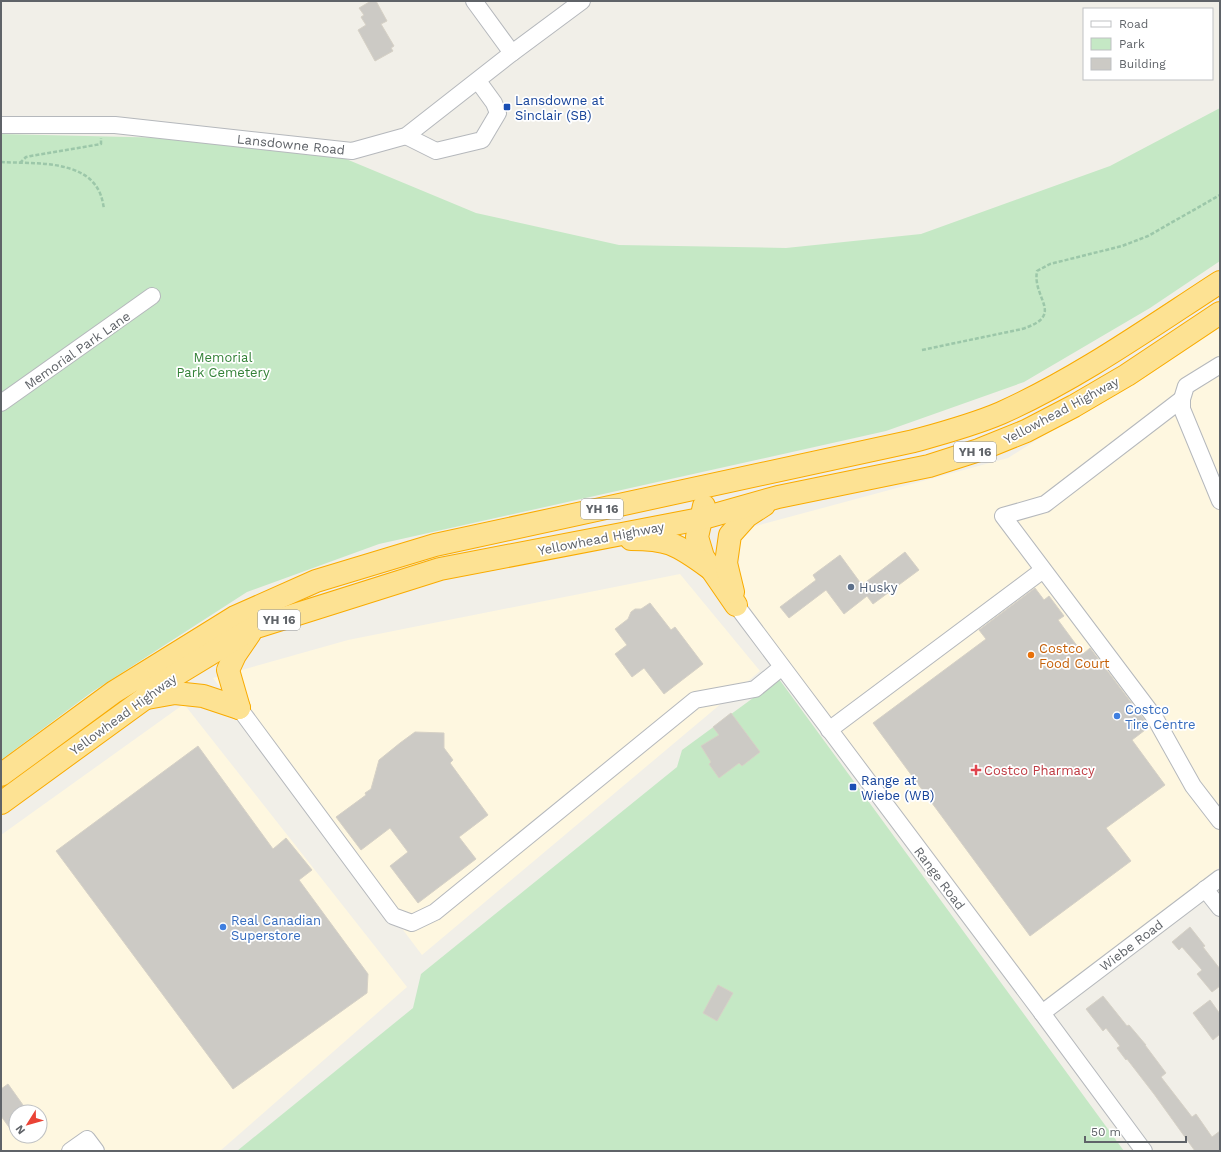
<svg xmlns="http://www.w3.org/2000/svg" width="1221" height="1152" viewBox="0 0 1221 1152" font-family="'Work Sans',sans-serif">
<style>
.commercial{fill:#fef7e0;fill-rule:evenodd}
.green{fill:#c5e8c5}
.building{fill:#cccac5;stroke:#d6d1c6}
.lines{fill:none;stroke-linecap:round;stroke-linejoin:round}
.minor-casing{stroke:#b5b8bc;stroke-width:18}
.highway-casing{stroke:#f9ab00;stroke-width:24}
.path{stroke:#9cc7a9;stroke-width:2.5;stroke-dasharray:4 2;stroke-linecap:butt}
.minor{stroke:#fff;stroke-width:16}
.highway{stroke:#fde293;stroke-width:22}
.transit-dot{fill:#1a4fb4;stroke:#fff;stroke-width:1.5}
.service-dot{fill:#5c6f8a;stroke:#fff;stroke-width:1.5}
.food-dot{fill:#e8710a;stroke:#fff;stroke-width:1.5}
.shop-dot{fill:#3f7fe0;stroke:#fff;stroke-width:1.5}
.health-dot{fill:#e0444e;stroke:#fff;stroke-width:1.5}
.labels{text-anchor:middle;stroke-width:3.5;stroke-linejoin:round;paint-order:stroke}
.shield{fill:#fff;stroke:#8f9295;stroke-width:1}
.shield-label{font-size:12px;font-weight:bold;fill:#5f6368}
.transit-label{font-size:13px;fill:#164399;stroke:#fff;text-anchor:start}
.street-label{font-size:13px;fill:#5f6368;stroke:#fff}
.park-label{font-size:13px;fill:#348238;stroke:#fff}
.service-label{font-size:13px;fill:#4e5e75;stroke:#fff;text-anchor:start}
.food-label{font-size:13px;fill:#c56008;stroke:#fff;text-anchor:start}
.shop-label{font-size:13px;fill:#366cbe;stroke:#fff;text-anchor:start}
.health-label{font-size:13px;fill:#be3a42;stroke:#fff;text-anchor:start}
</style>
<rect width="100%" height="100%" fill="#f1efe8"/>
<g class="commercial">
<path d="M1220,325V867L1040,1005L738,593L741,530L1008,458Z"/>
<path d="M680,574L760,671L422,955L213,678L348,640Z"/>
<path d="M184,704L407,987L220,1151H1V835ZM16,1112H40V1136H16Z"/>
</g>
<g class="green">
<path d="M1220,108V261L1150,308L1024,382L886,431L379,544L247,592L92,692L1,760V134L214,139L334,154L476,213L619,245L786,248L921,234L1110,166Z"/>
<path d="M779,679L1124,1151H237L413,1008L421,974L677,767L682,750Z"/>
</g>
<g class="building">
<path d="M371,1H376L387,21L381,24L394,46L391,48L393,51L375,61L358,30L366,25L361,17L364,15L359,8Z"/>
<path d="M905,552L919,570L873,604L867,596L844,614L826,590L789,618L780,607L816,580L813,575L840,555L862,585Z"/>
<path d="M1035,588L1044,600L1049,596L1064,616L1058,620L1083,654L1090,648L1149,726V727L1132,740L1165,785L1106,828L1131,861L1030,936L873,723L986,639L979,630Z"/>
<path d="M650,603L671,630L675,627L703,664L664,694L644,668L632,677L615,654L627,645L615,629L628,619L631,612L635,609H641Z"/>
<path d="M731,713L760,752L742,766L739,763L719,778L709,764L711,762L701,746L719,735L713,727Z"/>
<path d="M415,732L444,733V748L453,760L450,763L488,815L459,837L476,859L418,903L390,866L408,852L390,828L361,850L336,817L366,795L365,793L371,789L379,760L400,743Z"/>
<path d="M198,746L273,849L286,838L312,870L299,880L368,974L367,993L233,1089L56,851Z"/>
<path d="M1190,927L1205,946L1203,947L1220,969V986L1212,992L1197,974L1202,970L1182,947L1179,950L1172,942Z"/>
<path d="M718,985L733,993L717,1021L703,1013Z"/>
<path d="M1103,996L1127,1026L1129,1025L1146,1045H1145L1166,1073L1161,1077L1192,1117L1196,1114L1212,1137L1220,1131V1151H1195L1154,1094L1127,1059L1126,1060L1117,1048L1120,1046L1106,1028L1103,1031L1086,1009Z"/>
<path d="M1210,1000L1220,1014V1034L1213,1040L1193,1013Z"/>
<path d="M8,1084L28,1112H16V1137L1,1116V1089Z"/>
</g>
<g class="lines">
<defs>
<g id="minor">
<path d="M474,1L512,53"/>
<path d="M1,125H115L352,151L406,136L512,53L582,1"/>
<path d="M406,136L436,151L482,140L498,113L494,103L478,81"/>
<path d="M1220,365L1186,386L1182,399V409L1220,501"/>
<path d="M1182,399L1045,504L1003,516L1155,718L1193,786L1220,821"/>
<path d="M1,403L152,296"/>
<path d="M736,605L1042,1013L1144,1151"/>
<path d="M239,708L393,916L412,923L435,912L695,700L755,689L782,667"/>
<path d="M829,730L1043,570"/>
<path d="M1205,889L1220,908"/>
<path d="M1042,1013L1220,878"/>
<path d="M70,1151L87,1139L96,1151"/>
</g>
<g id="highway">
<path d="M704,506L697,537L703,557L736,605"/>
<path d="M631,539C643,539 660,540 671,544C686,550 699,560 711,569"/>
<path d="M733,592L726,563L730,535L747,516L764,505"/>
<path d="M147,698L175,693L203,696L239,708"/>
<path d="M239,708L228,670L235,655L250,633"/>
<path d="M1,775L114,692L235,617L316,581L435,545L914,441C943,433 973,425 1001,413C1079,378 1149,328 1220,282"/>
<path d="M1,803L144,699L154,688L253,628L440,569L700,519L778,497L929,466L979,450L1026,431L1074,406L1127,375L1220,313"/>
</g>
</defs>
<use href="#minor" class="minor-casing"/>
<use href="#highway" class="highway-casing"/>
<g class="path">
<path d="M1,162C32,164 83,159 99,191C102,197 103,203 104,209"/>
<path d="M20,163L26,157L31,156L101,144V138"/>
<path d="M922,350L1022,329C1066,315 1032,299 1037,271L1050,264L1122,246L1148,236L1220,195"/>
</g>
<use href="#minor" class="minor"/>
<use href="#highway" class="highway"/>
</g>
<g class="transit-dot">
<rect x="503" y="103" width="8" height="8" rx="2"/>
<rect x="849" y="783" width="8" height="8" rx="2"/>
</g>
<circle class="service-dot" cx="851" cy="587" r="4"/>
<circle class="food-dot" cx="1031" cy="655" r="4"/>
<g class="shop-dot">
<circle cx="1117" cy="716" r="4"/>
<circle cx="223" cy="927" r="4"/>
</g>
<path class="health-dot" d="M974 764h4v4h4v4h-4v4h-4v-4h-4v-4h4z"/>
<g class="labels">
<g class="shield">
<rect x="954" y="442" width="42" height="20" rx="3"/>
<rect x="581" y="499" width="42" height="20" rx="3"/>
<rect x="258" y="610" width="42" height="20" rx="3"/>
</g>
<g class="shield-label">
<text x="975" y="456">YH 16</text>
<text x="602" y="513">YH 16</text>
<text x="279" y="624">YH 16</text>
</g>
<g class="transit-label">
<text x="515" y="105">Lansdowne at<tspan x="515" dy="15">Sinclair (SB)</tspan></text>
<text x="861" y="785">Range at<tspan x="861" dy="15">Wiebe (WB)</tspan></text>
</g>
<g class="street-label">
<text transform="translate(291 144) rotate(6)" y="5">Lansdowne Road</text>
<text transform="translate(77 350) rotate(-35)" y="5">Memorial Park Lane</text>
<text transform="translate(1061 410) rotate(-28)" y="5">Yellowhead Highway</text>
<text transform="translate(601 538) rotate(-11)" y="5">Yellowhead Highway</text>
<text transform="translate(123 714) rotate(-36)" y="5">Yellowhead Highway</text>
<text transform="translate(940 878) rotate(53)" y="5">Range Road</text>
<text transform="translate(1131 945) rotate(-37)" y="5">Wiebe Road</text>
</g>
<g class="park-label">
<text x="223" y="362">Memorial<tspan x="223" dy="15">Park Cemetery</tspan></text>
</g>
<g class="service-label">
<text x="859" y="592">Husky</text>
</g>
<g class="food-label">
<text x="1039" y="653">Costco<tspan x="1039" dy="15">Food Court</tspan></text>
</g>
<g class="shop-label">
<text x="1125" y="714">Costco<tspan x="1125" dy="15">Tire Centre</tspan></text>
<text x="231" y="925">Real Canadian<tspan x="231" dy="15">Superstore</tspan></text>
</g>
<g class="health-label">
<text x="984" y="775">Costco Pharmacy</text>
</g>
</g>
<rect width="1221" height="1152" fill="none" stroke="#5f6368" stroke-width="4"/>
<rect x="1083" y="8" width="130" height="72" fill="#ffffff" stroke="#bfc1c3"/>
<rect x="1091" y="21" width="20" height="6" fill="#ffffff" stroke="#bfc1c3"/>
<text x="1119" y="28" font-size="12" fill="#5f6368">Road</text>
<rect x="1091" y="38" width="20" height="12" fill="#c5e8c5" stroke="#bfc1c3"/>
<text x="1119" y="48" font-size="12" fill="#5f6368">Park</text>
<rect x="1091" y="58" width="20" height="12" fill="#cccac5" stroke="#bfc1c3"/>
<text x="1119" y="68" font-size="12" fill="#5f6368">Building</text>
<g transform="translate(28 1124) rotate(233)"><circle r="19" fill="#ffffff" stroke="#bfc1c3"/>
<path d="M0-3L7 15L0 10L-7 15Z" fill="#ea4335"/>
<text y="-6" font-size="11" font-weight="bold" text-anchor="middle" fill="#5f6368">N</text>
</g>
<path d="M1085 1136v6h101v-6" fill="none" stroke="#5f6368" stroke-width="2"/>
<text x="1091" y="1136" font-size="12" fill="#5f6368" stroke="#ffffff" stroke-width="3" paint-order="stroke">50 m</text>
</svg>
